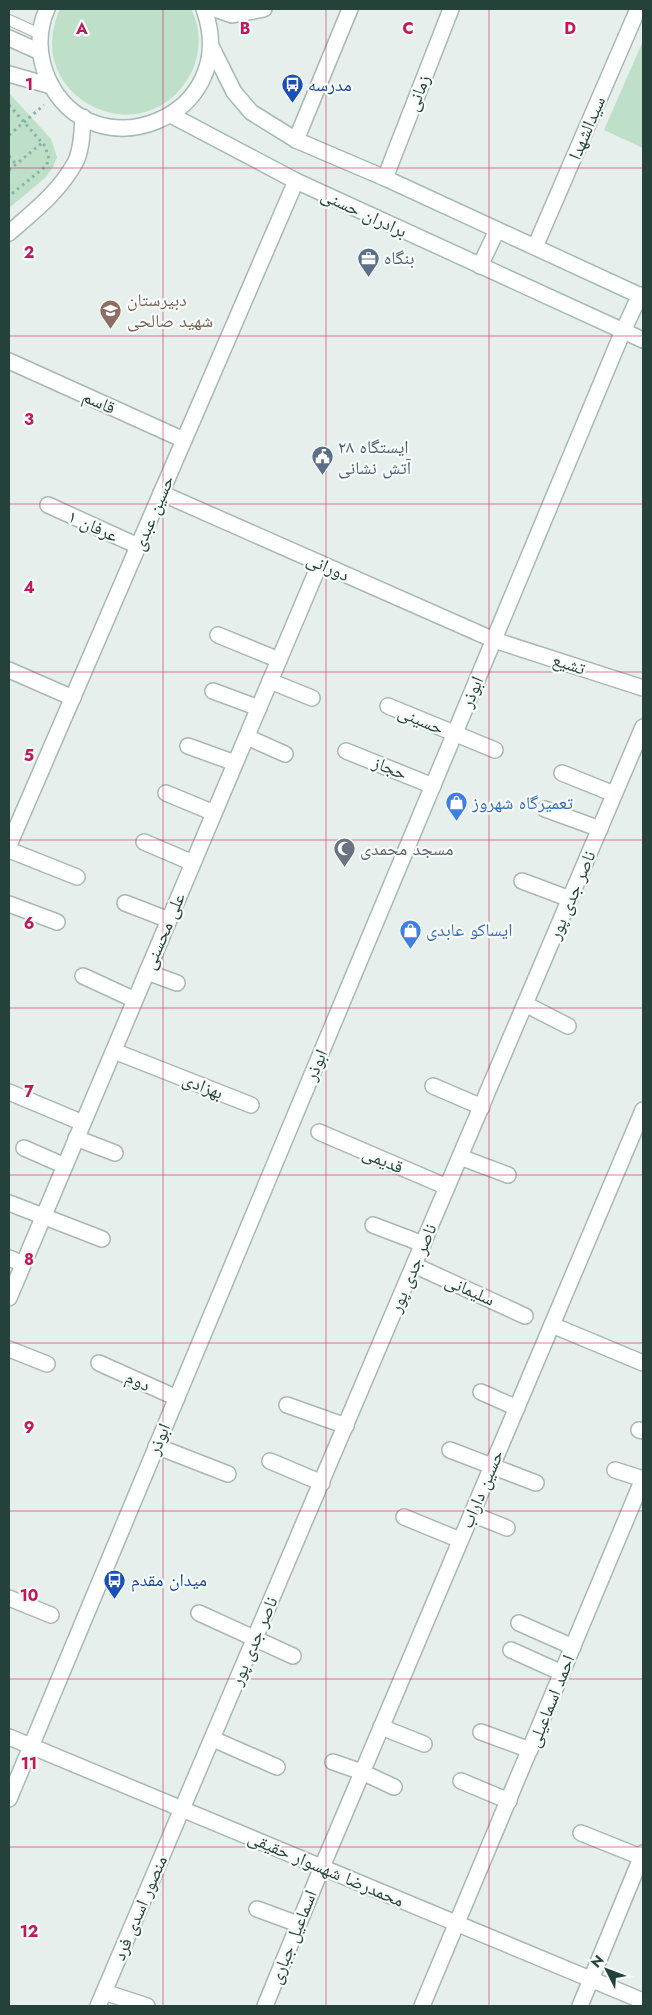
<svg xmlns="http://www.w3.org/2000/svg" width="652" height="2015" viewBox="0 0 652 2015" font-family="Jost,'Noto Naskh Arabic',sans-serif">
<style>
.green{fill:#bfe0c8}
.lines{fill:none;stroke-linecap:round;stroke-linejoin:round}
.service-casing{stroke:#a8b8b2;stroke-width:12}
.minor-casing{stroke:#a8b8b2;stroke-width:18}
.tertiary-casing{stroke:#a8b8b2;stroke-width:18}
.secondary-casing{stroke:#a4bbb3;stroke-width:18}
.path{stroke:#86b3a5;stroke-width:3;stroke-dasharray:2.5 4;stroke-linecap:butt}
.service{stroke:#fff;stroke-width:10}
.minor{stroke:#fff;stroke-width:15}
.tertiary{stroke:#fff;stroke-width:15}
.secondary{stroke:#fff;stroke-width:15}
.grid{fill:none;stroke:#c2185b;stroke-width:1;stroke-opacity:0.55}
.labels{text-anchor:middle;stroke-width:4.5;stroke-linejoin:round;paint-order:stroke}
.transit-label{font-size:18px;fill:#164399;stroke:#f7fbf9;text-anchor:start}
.street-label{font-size:18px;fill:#24423a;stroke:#f7fbf9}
.service-label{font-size:18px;fill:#4e5e75;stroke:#f7fbf9;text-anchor:start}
.education-label{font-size:18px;fill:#785e54;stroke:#f7fbf9;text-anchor:start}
.shop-label{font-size:18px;fill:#366cbe;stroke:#f7fbf9;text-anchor:start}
.worship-label{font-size:18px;fill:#5b616d;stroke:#f7fbf9;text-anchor:start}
.grid-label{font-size:16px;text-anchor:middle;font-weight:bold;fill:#c2185b;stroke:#f7fbf9;stroke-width:4.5;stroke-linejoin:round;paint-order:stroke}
</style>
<rect width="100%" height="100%" fill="#e6efeb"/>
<g class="green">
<path d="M60,9H191C201,28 201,52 192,71C148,160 19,99 60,9Z"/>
<path d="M643,41V148L604,130Z"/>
<path d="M9,93L51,139L57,157L53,167L45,178L9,208Z"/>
</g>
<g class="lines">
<defs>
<path id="service" d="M9,20L40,34"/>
<g id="minor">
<path d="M9,74L51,86"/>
<path d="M296,140L350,9"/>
<path d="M385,178L451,9"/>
<path d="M535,247L638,9"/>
<path d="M9,361L184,440"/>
<path d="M161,493L494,640L643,688"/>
<path d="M48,505L138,546"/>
<path d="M218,635L279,660"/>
<path d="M9,670L73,698"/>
<path d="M270,681L312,698"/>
<path d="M213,691L259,708"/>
<path d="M388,706L495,750"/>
<path d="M247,737L285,754"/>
<path d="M188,746L235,763"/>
<path d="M346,751L433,786"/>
<path d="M562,773L614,794"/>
<path d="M166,793L214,813"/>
<path d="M545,809L600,829"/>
<path d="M144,842L193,863"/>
<path d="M9,845L296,181"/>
<path d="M9,850L77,877"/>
<path d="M522,881L570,899"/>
<path d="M125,903L169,920"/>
<path d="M9,904L57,922"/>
<path d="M147,972L177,983"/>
<path d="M83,976L135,1000"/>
<path d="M525,1004L568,1026"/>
<path d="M114,1051L251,1105"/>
<path d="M433,1086L482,1107"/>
<path d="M9,1092L83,1123"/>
<path d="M319,1132L447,1187"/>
<path d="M76,1138L115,1153"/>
<path d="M24,1148L65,1166"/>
<path d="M460,1157L508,1175"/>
<path d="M9,1203L102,1239"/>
<path d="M373,1225L423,1244"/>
<path d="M9,1258L23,1264"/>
<path d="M414,1265L525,1316"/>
<path d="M9,1298L320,563"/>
<path d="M552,1325L643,1363"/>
<path d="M9,1349L47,1364"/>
<path d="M99,1363L177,1398"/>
<path d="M481,1392L517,1408"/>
<path d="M287,1405L346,1426"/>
<path d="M639,1430L643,1431"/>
<path d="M156,1446L228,1474"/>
<path d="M450,1450L536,1483"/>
<path d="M270,1461L322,1483"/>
<path d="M615,1470L643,1479"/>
<path d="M472,1514L507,1528"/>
<path d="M404,1517L460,1540"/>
<path d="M9,1598L51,1615"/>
<path d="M199,1613L293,1656"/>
<path d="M519,1623L573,1647"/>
<path d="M511,1650L562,1673"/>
<path d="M381,1727L424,1744"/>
<path d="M481,1732L530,1750"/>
<path d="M213,1739L277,1767"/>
<path d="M333,1762L362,1772L394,1787"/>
<path d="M461,1781L509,1801"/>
<path d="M581,1833L641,1857"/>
<path d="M257,1909L298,1924"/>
<path d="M104,1992L147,2006"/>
<path d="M98,2006L643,727"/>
<path d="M265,2006L322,1867L643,1110"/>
<path d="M422,2006L643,1479"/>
<path d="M580,2006L643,1853"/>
</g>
<g id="tertiary">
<path d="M215,9L232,15L264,9"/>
<path d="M9,233C33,212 59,192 75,163C82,150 82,131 83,117"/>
<path d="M9,1737L643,2001"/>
</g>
<g id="secondary">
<path d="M47,9C37,31 38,57 48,79C92,175 243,118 204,9"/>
<path d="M9,38L40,52"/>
<path d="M211,46L234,92L251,112L296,140L385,178L643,297"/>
<path d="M171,115L296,181L643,340"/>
<path d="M480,266L497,230"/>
<path d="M9,1799L623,331L640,295"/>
</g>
</defs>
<use href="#service" class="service-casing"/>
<use href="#minor" class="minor-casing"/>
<use href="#tertiary" class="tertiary-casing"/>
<use href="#secondary" class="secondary-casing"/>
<g class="path">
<path d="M9,105L45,146L49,159L46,166L9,196"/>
<path d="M9,135L44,105"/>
<path d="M9,156L16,164"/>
<path d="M9,170L42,143"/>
</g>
<use href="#service" class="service"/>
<use href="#minor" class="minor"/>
<use href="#tertiary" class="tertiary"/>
<use href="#secondary" class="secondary"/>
</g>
<path class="grid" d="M163,9V2006M326,9V2006M489,9V2006M9,168H643M9,336H643M9,504H643M9,672H643M9,840H643M9,1008H643M9,1175H643M9,1343H643M9,1511H643M9,1679H643M9,1847H643"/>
<defs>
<symbol id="bus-pin" viewBox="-11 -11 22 30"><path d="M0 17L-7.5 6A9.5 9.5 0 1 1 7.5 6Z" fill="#1a4fb4" stroke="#f7fbf9"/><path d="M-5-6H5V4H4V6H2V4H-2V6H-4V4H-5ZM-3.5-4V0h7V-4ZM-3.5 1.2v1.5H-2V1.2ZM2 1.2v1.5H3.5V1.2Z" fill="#fff"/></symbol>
<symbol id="office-pin" viewBox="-11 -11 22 30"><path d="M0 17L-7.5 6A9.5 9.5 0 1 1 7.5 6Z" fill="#5c6f8a" stroke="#f7fbf9"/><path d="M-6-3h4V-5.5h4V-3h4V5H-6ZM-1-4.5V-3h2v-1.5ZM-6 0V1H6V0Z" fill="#fff"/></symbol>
<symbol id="school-pin" viewBox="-11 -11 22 30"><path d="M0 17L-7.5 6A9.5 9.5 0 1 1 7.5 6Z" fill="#8d6e63" stroke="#f7fbf9"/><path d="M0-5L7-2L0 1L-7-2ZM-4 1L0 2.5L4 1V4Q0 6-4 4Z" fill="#fff"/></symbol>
<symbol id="civic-pin" viewBox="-11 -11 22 30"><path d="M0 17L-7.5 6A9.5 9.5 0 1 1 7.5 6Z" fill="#5c6f8a" stroke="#f7fbf9"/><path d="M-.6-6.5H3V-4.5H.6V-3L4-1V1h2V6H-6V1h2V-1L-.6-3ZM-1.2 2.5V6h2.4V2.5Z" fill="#fff"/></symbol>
<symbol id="shop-pin" viewBox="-11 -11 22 30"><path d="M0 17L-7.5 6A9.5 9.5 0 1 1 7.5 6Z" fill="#3f7fe0" stroke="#f7fbf9"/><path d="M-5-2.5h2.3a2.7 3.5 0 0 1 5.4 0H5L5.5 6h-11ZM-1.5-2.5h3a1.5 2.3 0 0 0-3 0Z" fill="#fff"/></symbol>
<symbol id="mosque-pin" viewBox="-11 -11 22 30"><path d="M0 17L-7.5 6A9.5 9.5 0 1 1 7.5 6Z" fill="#6b7280" stroke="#f7fbf9"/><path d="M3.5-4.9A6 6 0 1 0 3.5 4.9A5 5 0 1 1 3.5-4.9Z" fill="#fff"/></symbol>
</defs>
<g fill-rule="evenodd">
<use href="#bus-pin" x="280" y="72" width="25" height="34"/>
<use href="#office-pin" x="356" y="246" width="25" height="34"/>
<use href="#school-pin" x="98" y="298" width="25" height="34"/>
<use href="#civic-pin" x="310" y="444" width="25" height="34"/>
<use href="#shop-pin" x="444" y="790" width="25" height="34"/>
<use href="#mosque-pin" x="332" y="836" width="25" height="34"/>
<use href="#shop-pin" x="398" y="918" width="25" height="34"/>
<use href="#bus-pin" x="102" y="1568" width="25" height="34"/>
</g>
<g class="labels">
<g class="transit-label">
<text x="308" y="91">مدرسه</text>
<text x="131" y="1586">میدان مقدم</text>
</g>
<g class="street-label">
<text transform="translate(418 93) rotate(-69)" y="6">زمانی</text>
<text transform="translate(587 128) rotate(-67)" y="6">سیدالشهدا</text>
<text transform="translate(364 213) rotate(25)" y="6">برادران حسنی</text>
<text transform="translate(99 402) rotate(24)" y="6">قاسم</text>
<text transform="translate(153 513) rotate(-67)" y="6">حسین عبدی</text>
<text transform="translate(93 526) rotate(24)" y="6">عرفان ۱</text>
<text transform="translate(328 567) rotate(24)" y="6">دورانی</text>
<text transform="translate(569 664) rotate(18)" y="6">تشیع</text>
<text transform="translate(472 692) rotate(-67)" y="6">ابوذر</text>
<text transform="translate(421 720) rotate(23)" y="6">حسینی</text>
<text transform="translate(390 768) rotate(22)" y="6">حجاز</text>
<text transform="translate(572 895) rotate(-67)" y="6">ناصر جدی پور</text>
<text transform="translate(164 931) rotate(-67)" y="6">علی محسنی</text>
<text transform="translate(316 1065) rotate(-67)" y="6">ابوذر</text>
<text transform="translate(203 1086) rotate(22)" y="6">بهزادی</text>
<text transform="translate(383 1160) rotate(23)" y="6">قدیمی</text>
<text transform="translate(413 1268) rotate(-67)" y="6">ناصر جدی پور</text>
<text transform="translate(470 1290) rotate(24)" y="6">سلیمانی</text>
<text transform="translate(138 1381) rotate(24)" y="6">دوم</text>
<text transform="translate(159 1439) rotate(-67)" y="6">ابوذر</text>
<text transform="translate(482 1489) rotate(-67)" y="6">حسین داراب</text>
<text transform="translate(254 1641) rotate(-67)" y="6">ناصر جدی پور</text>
<text transform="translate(551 1701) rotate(-68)" y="6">احمد اسماعیلی</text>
<text transform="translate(326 1869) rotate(23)" y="6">محمدرضا شهسوار حقیقی</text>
<text transform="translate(140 1908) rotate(-67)" y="6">منصور اسدی فرد</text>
<text transform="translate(293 1937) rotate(-68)" y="6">اسماعیل جباری</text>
</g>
<g class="service-label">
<text x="384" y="264">بنگاه</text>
<text x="338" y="453">ایستگاه ۲۸<tspan x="338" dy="21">آتش نشانی</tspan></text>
</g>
<g class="education-label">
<text x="127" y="306">دبیرستان<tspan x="127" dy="21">شهید صالحی</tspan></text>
</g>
<g class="shop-label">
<text x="472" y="809">تعمیرگاه شهروز</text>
<text x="426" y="936">ایساکو عابدی</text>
</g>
<g class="worship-label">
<text x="360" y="855">مسجد محمدی</text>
</g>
</g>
<g class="grid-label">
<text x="82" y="34">A</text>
<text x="245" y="34">B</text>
<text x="408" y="34">C</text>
<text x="570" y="34">D</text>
<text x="29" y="90">1</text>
<text x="29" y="258">2</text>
<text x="29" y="425">3</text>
<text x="29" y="593">4</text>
<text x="29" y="761">5</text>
<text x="29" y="929">6</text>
<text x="29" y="1097">7</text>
<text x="29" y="1265">8</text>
<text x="29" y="1433">9</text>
<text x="29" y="1601">10</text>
<text x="29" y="1769">11</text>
<text x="29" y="1937">12</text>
</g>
<rect width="652" height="2015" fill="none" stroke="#24423a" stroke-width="20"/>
<g transform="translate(607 1970) rotate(312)" stroke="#f7fbf9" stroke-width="4" paint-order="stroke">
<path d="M0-4L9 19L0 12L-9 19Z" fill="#24423a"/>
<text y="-8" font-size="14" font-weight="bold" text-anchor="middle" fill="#24423a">N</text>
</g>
</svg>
